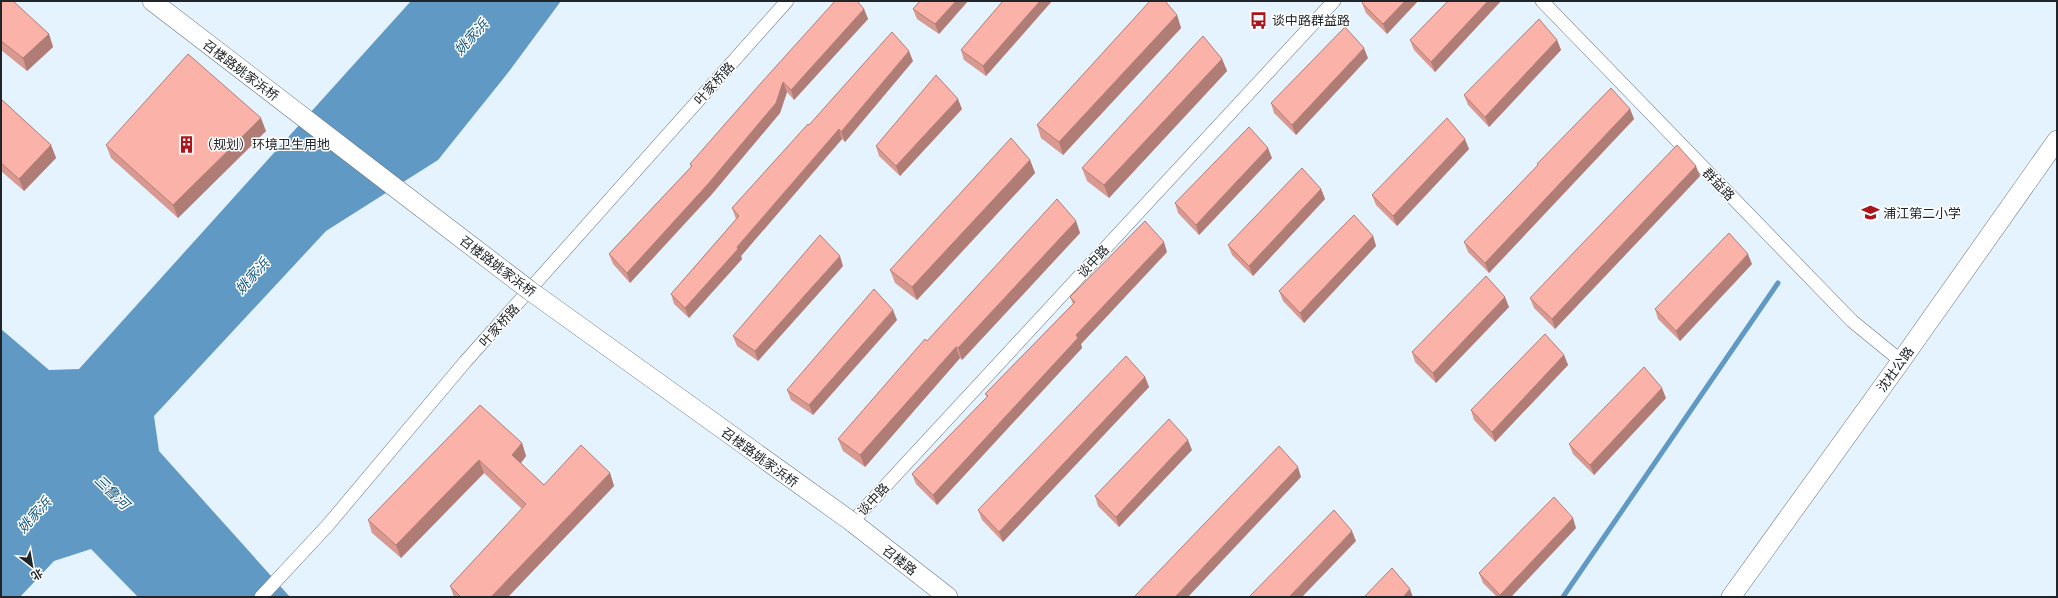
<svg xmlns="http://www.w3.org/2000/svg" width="2058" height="598" viewBox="0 0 2058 598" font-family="Lora,'Noto Sans SC',serif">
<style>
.water{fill:#6099c3}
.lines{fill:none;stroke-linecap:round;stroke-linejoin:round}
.stream{stroke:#6099c3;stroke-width:5}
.street-casing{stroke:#69757f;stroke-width:14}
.secondary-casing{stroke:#69757f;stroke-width:20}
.street{stroke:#fff;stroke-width:13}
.secondary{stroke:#fff;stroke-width:19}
.secondary-bridge-casing{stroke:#69757f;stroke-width:20;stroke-linecap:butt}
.secondary-bridge{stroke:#fff;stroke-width:19}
.wall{fill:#d89991}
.shaded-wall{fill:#b07d76}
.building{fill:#fbb2a9;stroke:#b07d76}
.labels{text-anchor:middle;stroke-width:3;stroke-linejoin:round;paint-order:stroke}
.poi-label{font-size:13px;fill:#202529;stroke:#fff;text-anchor:start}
.street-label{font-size:13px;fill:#202529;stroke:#fff}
.water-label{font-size:14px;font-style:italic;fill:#0d537d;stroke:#fff}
</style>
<rect width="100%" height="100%" fill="#e5f3ff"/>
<path class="water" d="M411,1H561L507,74L438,160L326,231L154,416L159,451L290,597H138L91,549L54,561L20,597H1V329L49,370L79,369Z"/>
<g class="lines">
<path class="stream" d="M1563,597L1778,283"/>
<defs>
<g id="street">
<path d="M1542,1L1852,321L1901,361"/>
<path d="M852,522L1334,1"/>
<path d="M261,597L328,525L465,362L787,1"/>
</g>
<g id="secondary">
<path d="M152,1L393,186"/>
<path d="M852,522L948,597"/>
<path d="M1731,597L1901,361L2057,140"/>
</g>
</defs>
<use href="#street" class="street-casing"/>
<use href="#secondary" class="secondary-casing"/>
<use href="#street" class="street"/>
<use href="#secondary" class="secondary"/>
<defs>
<path id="secondary-bridge" d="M393,186L529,290L852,522"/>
</defs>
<use href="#secondary-bridge" class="secondary-bridge-casing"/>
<use href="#secondary-bridge" class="secondary-bridge"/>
</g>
<g class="wall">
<path d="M1,1L49,34L53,47L27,71L1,50Z"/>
<path d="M920,1H968L939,34L917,19L913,9Z"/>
<path d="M1003,1H1052L986,76L964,60L961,50Z"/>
<path d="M1364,1H1418L1387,34L1366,13L1362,3Z"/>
<path d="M1448,1H1501L1435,72L1414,50L1410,40Z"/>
<path d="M864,9L868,19L794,100L787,92L780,113L712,194L630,283L613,264L609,254L691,167L690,164Z"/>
<path d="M1177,15L1181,28L1063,155L1041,138L1037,125Z"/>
<path d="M1557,40L1561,50L1489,127L1468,105L1464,95Z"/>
<path d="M1368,58L1296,135L1274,113L1271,103Z"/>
<path d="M1222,59L1227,71L1109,198L1087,181L1082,168Z"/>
<path d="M913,61L845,142L842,139L741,256L742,259L689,318L674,304L671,294L736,219L732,208L809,125Z"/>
<path d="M1,99L51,145L56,158L24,191L1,171Z"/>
<path d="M962,109L900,176L879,156L876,146Z"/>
<path d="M1630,109L1634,119L1489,273L1468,252L1464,242L1538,166L1537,164Z"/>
<path d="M266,131L178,218L111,158L106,145Z"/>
<path d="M1469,149L1397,226L1376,205L1372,195Z"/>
<path d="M1272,158L1199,235L1178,213L1175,203Z"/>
<path d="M1030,160L1035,173L917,300L895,283L890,270Z"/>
<path d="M1700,176L1555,329L1534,308L1530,298Z"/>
<path d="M1321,189L1325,199L1253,276L1232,255L1228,245Z"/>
<path d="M1076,221L1080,233L962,360L960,358L865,467L843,451L838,439L927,341Z"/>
<path d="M1373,236L1376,246L1304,323L1283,301L1279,291Z"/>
<path d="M1167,252L1081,344L1082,348L937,505L916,484L912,474L987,397L985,394L1073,304L1070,297Z"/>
<path d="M1752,264L1680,341L1658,319L1655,309Z"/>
<path d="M843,266L758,361L737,346L733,336Z"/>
<path d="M1509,307L1436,383L1415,362L1412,352Z"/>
<path d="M897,320L813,415L791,400L787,390Z"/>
<path d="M1564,355L1568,365L1495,442L1474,420L1471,410Z"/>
<path d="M1145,377L1149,387L1003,542L982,520L978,510Z"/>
<path d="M1666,398L1594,475L1573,454L1569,444Z"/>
<path d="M480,405L522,443L526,456L521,463L544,485L610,473L614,486L508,597H454L450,586L522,509L484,473L401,558L372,533L368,520Z"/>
<path d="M1192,450L1119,527L1098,506L1095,496Z"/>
<path d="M1576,528L1511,597H1497L1483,583L1479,573Z"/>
</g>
<g class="shaded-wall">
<path d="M956,1H968L939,34L935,24Z"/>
<path d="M1040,1H1052L986,76L983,66Z"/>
<path d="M1405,1H1418L1387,34L1383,24Z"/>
<path d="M1488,1H1501L1435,72L1431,62Z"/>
<path d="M864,9L868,19L794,100L791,90Z"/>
<path d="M1177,15L1181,28L1063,155L1059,142Z"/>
<path d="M49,34L53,47L27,71L23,58Z"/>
<path d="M1557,40L1561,50L1489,127L1485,117Z"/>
<path d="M1364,48L1368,58L1296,135L1292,125Z"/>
<path d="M909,51L913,61L845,142L841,132Z"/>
<path d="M1222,59L1227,71L1109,198L1104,185Z"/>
<path d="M783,82L787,92L780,113L712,194L630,283L627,273Z"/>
<path d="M958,99L962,109L900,176L896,166Z"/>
<path d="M1630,109L1634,119L1489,273L1485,263Z"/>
<path d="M261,118L266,131L178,218L173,205Z"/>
<path d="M839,129L842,139L741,256L742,259L689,318L685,308Z"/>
<path d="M1465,139L1469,149L1397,226L1393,216Z"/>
<path d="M51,145L56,158L24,191L19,179Z"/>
<path d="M1268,148L1272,158L1199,235L1196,225Z"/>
<path d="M1030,160L1035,173L917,300L912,287Z"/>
<path d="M1696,166L1700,176L1555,329L1552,319Z"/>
<path d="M1321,189L1325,199L1253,276L1249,266Z"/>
<path d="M1076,221L1080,233L962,360L958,348Z"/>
<path d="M1373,236L1376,246L1304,323L1300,313Z"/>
<path d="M1164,242L1167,252L1081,344L1082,348L937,505L933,495L1076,335Z"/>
<path d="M1748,254L1752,264L1680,341L1676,331Z"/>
<path d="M840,256L843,266L758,361L755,351Z"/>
<path d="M1505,297L1509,307L1436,383L1433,373Z"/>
<path d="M893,310L897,320L813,415L809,405Z"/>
<path d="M956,347L960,358L865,467L860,455Z"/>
<path d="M1564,355L1568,365L1495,442L1492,432Z"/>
<path d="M1145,377L1149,387L1003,542L999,532Z"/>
<path d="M1662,388L1666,398L1594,475L1590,465Z"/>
<path d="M1188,440L1192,450L1119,527L1116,517Z"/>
<path d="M522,443L526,456L517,468L512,455Z"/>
<path d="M479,460L484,473L401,558L396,545Z"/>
<path d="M1298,467L1301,477L1188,597H1175Z"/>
<path d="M610,473L614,486L508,597H491Z"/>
<path d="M1573,518L1576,528L1511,597H1501L1500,595Z"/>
<path d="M1352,531L1356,541L1302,597H1289Z"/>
<path d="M1410,589L1413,597H1403Z"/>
</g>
<g class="building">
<path d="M1,1H13L49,34L23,58L1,41Z"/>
<path d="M835,1H857L864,9L791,90L783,82L776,103L708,184L627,273L609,254L692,166L690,164L761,83Z"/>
<path d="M920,1H956L935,24L913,9Z"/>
<path d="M1003,1H1040L983,66L961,50Z"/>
<path d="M1150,1H1165L1177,15L1059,142L1037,125Z"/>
<path d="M1364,1H1405L1383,24L1362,3Z"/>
<path d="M1448,1H1488L1431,62L1410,40Z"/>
<path d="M1539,19L1557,40L1485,117L1464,95Z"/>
<path d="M1345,27L1364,48L1292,125L1271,103Z"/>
<path d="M892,32L909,51L841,132L839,129L737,247L738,249L685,308L671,294L739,216L732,208L808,124L809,125Z"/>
<path d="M1203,36L1222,59L1104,185L1082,168Z"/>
<path d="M188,54L261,118L173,205L106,145Z"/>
<path d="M936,75L958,99L896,166L876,146Z"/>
<path d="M1611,88L1630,109L1485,263L1464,242L1538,165L1537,164Z"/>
<path d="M1,99L51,145L19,179L1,163Z"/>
<path d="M1447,118L1465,139L1393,216L1372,195Z"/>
<path d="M1249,127L1268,148L1196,225L1175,203Z"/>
<path d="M1011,138L1030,160L912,287L890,270Z"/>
<path d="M1677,145L1696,166L1552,319L1530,298Z"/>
<path d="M1302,168L1321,189L1249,266L1228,245Z"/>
<path d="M1057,199L1076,221L958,348L956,347L860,455L838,439L925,339L927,341Z"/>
<path d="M1354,215L1373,236L1300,313L1279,291Z"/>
<path d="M1145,221L1164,242L1076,335L1078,338L933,495L912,474L988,396L985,394L1075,302L1070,297Z"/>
<path d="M1729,233L1748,254L1676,331L1655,309Z"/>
<path d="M820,235L840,256L755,351L733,336Z"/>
<path d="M1486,276L1505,297L1433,373L1412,352Z"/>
<path d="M874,289L893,310L809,405L787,390Z"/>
<path d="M1545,334L1564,355L1492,432L1471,410Z"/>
<path d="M1126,356L1145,377L999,532L978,510Z"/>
<path d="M1644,367L1662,388L1590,465L1569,444Z"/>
<path d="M480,405L522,443L512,455L544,485L581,445L610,473L491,597H461L450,586L526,504L479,460L396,545L368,520Z"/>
<path d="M1169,419L1188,440L1116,517L1095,496Z"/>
<path d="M1279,446L1298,467L1175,597H1134Z"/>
<path d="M1554,497L1573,518L1500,595L1479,573Z"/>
<path d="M1334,510L1352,531L1289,597H1249Z"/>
<path d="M1392,568L1410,589L1403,597H1364Z"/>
</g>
<defs>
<symbol id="bus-bare" viewBox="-9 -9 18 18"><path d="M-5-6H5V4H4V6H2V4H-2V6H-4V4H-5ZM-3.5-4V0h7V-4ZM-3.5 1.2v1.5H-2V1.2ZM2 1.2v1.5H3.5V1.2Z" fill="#aa161b" stroke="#fff" stroke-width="2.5" paint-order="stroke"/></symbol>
<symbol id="building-bare" viewBox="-9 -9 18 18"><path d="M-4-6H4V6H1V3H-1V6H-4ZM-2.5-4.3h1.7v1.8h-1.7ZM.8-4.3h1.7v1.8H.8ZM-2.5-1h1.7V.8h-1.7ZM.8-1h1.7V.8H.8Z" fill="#aa161b" stroke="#fff" stroke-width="2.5" paint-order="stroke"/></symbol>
<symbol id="school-bare" viewBox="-9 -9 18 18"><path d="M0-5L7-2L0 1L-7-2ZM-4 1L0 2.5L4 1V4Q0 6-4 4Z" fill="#aa161b" stroke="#fff" stroke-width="2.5" paint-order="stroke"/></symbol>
</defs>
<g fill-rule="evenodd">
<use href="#bus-bare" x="1246" y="8" width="25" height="25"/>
<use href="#building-bare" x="174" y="132" width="25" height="25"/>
<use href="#school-bare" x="1858" y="200" width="25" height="25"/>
</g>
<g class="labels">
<g class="poi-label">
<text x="1272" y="25">谈中路群益路</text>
<text x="200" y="149">（规划）环境卫生用地</text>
<text x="1883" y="218">浦江第二小学</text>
</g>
<g class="street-label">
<text transform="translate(241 70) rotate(37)" y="5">召楼路姚家浜桥</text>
<text transform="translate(714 83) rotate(-48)" y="5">叶家桥路</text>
<text transform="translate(1719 184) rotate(46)" y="5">群益路</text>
<text transform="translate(1093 261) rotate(-47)" y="5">谈中路</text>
<text transform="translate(498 266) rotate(37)" y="5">召楼路姚家浜桥</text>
<text transform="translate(499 325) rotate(-48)" y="5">叶家桥路</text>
<text transform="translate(1895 369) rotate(-54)" y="5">沈杜公路</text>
<text transform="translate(760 457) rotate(36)" y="5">召楼路姚家浜桥</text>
<text transform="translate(873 499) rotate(-47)" y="5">谈中路</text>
<text transform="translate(900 560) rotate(38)" y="5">召楼路</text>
</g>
<g class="water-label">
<text transform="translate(471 37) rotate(-48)" y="5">姚家浜</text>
<text transform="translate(252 276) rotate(-48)" y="5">姚家浜</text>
<text transform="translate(112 492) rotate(44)" y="5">三鲁河</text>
<text transform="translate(34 515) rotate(-48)" y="5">姚家浜</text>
</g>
</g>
<rect width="2058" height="598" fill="none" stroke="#202529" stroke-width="4"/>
<g transform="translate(32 566) rotate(149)" stroke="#ffffff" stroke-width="3" paint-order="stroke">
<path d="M0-3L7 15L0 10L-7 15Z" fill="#202529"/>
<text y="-6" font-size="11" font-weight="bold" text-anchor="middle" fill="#202529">北</text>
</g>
</svg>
